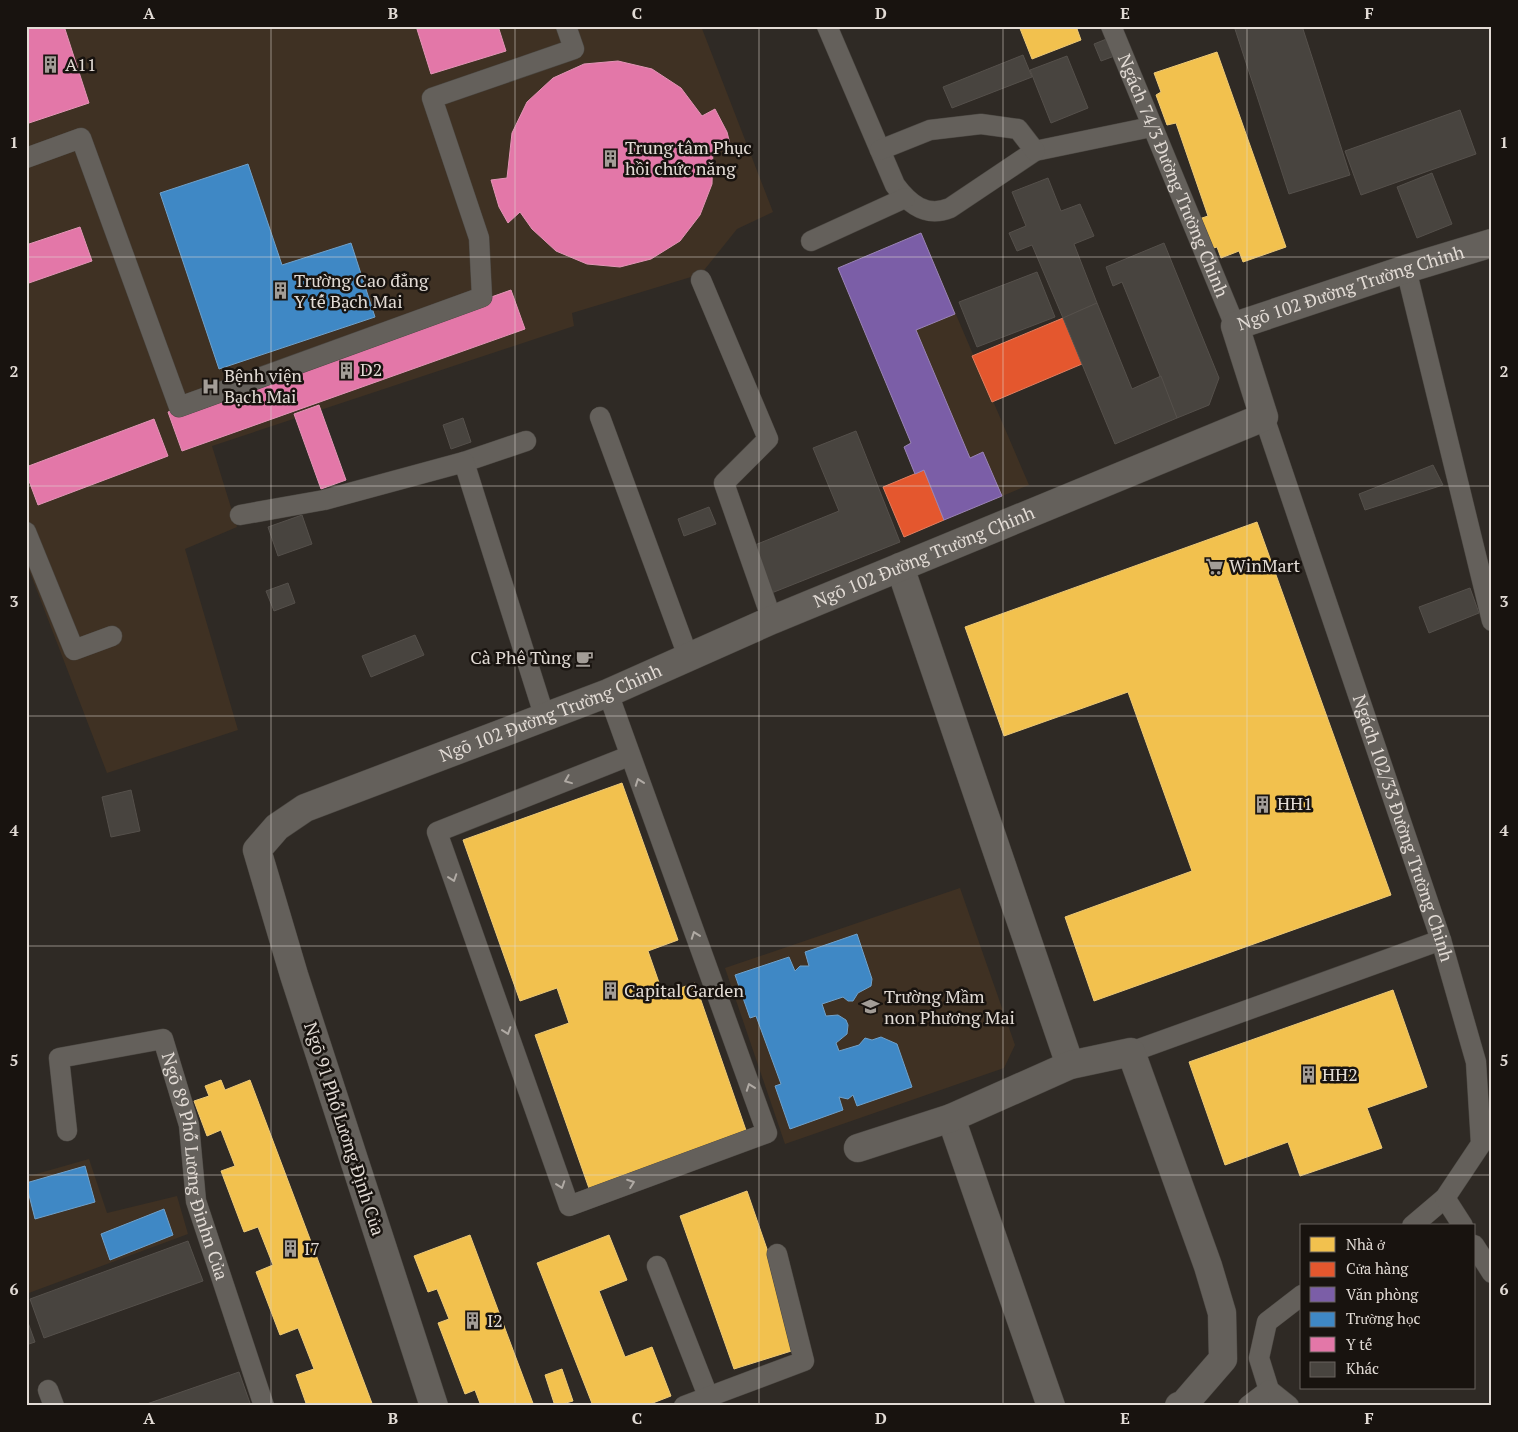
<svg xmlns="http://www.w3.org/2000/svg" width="1518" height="1432" viewBox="0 0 1518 1432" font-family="'PT Serif',serif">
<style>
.built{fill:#3f3123}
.homes{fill:#f2c14e;stroke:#edc976}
.shops{fill:#e4572e;stroke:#e37f60}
.offices{fill:#7b5ea7;stroke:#9a84b5}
.schools{fill:#3f88c5;stroke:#70a1ca}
.health{fill:#e377a8;stroke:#e395b6}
.building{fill:#48443f;stroke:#55504b}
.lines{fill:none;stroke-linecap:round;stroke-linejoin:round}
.lane-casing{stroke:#4b4742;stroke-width:21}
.street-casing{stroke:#4b4742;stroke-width:29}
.secondary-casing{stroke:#4b4742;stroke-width:29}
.lane{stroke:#64605b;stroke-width:20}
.street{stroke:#64605b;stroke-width:28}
.secondary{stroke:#64605b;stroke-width:28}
.oneway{stroke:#b0aaa4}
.grid{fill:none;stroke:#e2dbd5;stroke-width:1;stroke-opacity:0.55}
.labels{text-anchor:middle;stroke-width:5;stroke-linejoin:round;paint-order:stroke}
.poi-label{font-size:18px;fill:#e2dbd5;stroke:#18130f;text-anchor:start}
.street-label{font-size:18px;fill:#e2dbd5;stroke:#18130f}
.neatline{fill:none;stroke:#e2dbd5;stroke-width:2}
.grid-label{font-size:16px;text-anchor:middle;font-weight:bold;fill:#e2dbd5}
</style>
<rect width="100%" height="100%" fill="#2f2a25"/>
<g class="built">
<path d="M26,26H701L773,212L737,229L701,274L572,313L574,326L212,446L237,527L185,549L238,730L107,773L26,562Z"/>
<path d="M921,233L1029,485L944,520L915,474L904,447L911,443L838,268Z"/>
<path d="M960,888L1015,1045L1004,1068L785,1144L725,968Z"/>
<path d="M89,1159L107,1213L177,1196L188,1234L26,1294V1177Z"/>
</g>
<g class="homes">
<path d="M1019,26H1076L1081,40L1032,59Z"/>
<path d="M1217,52L1286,247L1243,262L1239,251L1221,258L1217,247L1207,250L1196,220L1208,216L1176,123L1167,125L1156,95L1161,92L1154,73Z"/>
<path d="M1257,522L1391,895L1094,1001L1065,917L1192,871L1128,692L1004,736L965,627Z"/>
<path d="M622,783L678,940L648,951L663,994L695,983L749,1139L591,1194L535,1035L569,1023L557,988L520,1001L463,840Z"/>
<path d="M1393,990L1427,1087L1367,1108L1382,1148L1300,1176L1288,1142L1225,1165L1189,1062Z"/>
<path d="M221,1080L225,1090L250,1080L373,1406H307L296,1375L314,1369L298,1328L280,1335L256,1272L273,1265L258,1227L244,1232L221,1171L235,1166L221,1130L207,1136L194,1101L209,1096L205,1086Z"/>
<path d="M747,1191L801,1348L734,1369L680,1216Z"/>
<path d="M470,1235L534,1406H481L475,1390L465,1394L438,1323L449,1319L437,1289L428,1292L414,1256Z"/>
<path d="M609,1235L627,1280L599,1291L625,1357L652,1347L671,1396L645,1406H593L537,1263Z"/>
<path d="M562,1369L573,1401L555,1406L545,1375Z"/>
</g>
<g class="shops">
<path d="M1063,318L1082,364L992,402L972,356Z"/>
<path d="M924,470L944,520L904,537L883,487Z"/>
</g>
<path class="offices" d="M921,233L955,314L916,330L970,458L983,452L1002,496L944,520L924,470L915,474L904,447L911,443L838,268Z"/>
<g class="schools">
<path d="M248,164L282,265L351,243L375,317L219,369L160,193Z"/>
<path d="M857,934L872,979L871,986L858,993L853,1001H848L843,997L822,1004L826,1016L838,1015L846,1020L848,1025L847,1034L836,1043L839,1051L859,1045L865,1038L872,1040L881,1037L897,1044L912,1087L857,1106L853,1095L848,1099L839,1097L843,1110L790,1129L775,1086L781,1084L756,1016L750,1018L735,975L789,957L795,971L800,966H809L805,952Z"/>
<path d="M85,1166L95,1202L35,1219L26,1183Z"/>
<path d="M164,1209L173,1235L110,1260L101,1234Z"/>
</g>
<g class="health">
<path d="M26,26H64L89,103L26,124Z"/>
<path d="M416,26H498L506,51L431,74Z"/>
<path d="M618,61L652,69L681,88L702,116L715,109L727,132L731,148L713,149L712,184L700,215L680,241L651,259L620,267L587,264L556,251L532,229L520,212L508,223L499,207L491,180L507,178L512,133L527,102L553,78L584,64Z"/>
<path d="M80,227L92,261L26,284V245Z"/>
<path d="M511,290L525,329L182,451L168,412Z"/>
<path d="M319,405L346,480L321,489L294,414Z"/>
<path d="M154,419L168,456L38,505L26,473V467Z"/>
</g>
<g class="building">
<path d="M1234,26H1302L1350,175L1289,194Z"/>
<path d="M1114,36L1120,54L1101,61L1094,44Z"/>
<path d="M1023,55L1032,77L952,108L943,87Z"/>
<path d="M1067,56L1088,108L1051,123L1030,70Z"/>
<path d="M1460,110L1476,154L1361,195L1345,151Z"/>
<path d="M1432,173L1452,224L1417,238L1397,187Z"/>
<path d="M1048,178L1061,211L1080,204L1094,236L1074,244L1097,303L1063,318L1032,245L1017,251L1009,233L1026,226L1012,192Z"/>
<path d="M1164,243L1219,378L1209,405L1177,418L1122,282L1113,286L1106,267Z"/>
<path d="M1037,272L1055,317L977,347L959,302Z"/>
<path d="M1097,303L1132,389L1161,376L1177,418L1115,444L1063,318Z"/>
<path d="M463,418L471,442L451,449L443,425Z"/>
<path d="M856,431L900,542L769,594L750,547L839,511L813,448Z"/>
<path d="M1433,465L1443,485L1365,510L1359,494Z"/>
<path d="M709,507L716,524L684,536L678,519Z"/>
<path d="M302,515L312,544L278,556L268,527Z"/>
<path d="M288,583L295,603L274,611L266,591Z"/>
<path d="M1470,588L1479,613L1429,633L1419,607Z"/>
<path d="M415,635L424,655L371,677L362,656Z"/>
<path d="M131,790L140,831L111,837L102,797Z"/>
<path d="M188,1241L203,1281L44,1338L30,1299Z"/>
<path d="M26,1317L35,1342L26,1345Z"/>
<path d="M239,1372L251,1406H141Z"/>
</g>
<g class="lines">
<defs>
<g id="lane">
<path d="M827,26L895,185C909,204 926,218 950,208L1035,151L1151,127"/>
<path id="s1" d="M1111,26L1235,326"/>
<path d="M880,150L930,130L981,124L1018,129L1035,151"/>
<path d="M26,158L81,138L179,407L482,297L479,238L432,98L574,49L566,26"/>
<path d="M811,241L905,198"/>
<path d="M1406,269L1492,621"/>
<path d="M701,280L768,439L724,483L772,620"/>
<path d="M600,417L689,659"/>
<path id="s2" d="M1264,417L1441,940L1476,1062L1481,1144L1445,1198L1412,1226"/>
<path d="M464,462L526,441"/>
<path d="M240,515L324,500L464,462L545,718"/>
<path d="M26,532L74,650L112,636"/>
<path d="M608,693L767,1133L569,1206L437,832L629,756"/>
<path d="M1131,1052L1441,940"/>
<path id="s3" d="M67,1131L59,1058L163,1039L189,1125L196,1201L264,1406"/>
<path d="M1445,1198L1463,1226"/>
<path d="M1474,1245L1492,1273"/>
<path d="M657,1266L708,1396"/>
<path d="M48,1390L54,1406"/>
<path d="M1269,1390L1259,1358L1267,1322L1302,1295"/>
<path d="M684,1406L804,1361L777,1254"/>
<path d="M1248,1406L1269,1390L1289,1406"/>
</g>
<g id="street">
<path d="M900,567L1070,1065"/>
<path d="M951,1118L1051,1406"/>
<path d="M858,1148L951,1118L1070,1065L1131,1052L1208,1266L1222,1313L1223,1359L1184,1404L1179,1406"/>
</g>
<g id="secondary">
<path id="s4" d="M434,1406L294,975L257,850L277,827L305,808L608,693L772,620L1264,417L1235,326L1406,269L1492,243"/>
</g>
</defs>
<use href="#lane" class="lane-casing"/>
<use href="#street" class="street-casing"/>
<use href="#secondary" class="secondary-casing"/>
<use href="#lane" class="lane"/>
<use href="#street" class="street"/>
<use href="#secondary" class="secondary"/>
</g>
<defs><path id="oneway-chevron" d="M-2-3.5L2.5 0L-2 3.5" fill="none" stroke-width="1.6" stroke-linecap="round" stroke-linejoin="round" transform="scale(1.25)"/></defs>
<g class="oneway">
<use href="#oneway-chevron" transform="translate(568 780) rotate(158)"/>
<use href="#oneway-chevron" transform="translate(639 782) rotate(-110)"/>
<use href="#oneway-chevron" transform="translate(453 878) rotate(71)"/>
<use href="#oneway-chevron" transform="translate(695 935) rotate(-110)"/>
<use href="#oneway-chevron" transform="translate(507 1031) rotate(71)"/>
<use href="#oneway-chevron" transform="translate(750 1087) rotate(-110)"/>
<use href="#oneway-chevron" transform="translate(631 1183) rotate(-20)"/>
<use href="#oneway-chevron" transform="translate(561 1185) rotate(71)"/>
</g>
<path class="grid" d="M271,26V1406M515,26V1406M759,26V1406M1003,26V1406M1247,26V1406M26,257H1492M26,486H1492M26,716H1492M26,946H1492M26,1175H1492"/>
<defs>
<symbol id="building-bare" viewBox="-9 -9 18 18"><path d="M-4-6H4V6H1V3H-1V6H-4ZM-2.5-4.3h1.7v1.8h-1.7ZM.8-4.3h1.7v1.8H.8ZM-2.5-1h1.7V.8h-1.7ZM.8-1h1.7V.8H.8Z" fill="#a39d97" stroke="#18130f" stroke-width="2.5" paint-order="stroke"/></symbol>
<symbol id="hospital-bare" viewBox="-9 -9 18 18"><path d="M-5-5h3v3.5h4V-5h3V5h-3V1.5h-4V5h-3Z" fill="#a39d97" stroke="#18130f" stroke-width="2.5" paint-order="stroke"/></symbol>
<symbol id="supermarket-bare" viewBox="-9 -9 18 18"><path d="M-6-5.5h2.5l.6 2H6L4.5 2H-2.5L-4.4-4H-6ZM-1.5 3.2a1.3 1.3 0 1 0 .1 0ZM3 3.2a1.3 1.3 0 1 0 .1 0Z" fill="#a39d97" stroke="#18130f" stroke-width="2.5" paint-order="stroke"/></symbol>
<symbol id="cafe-bare" viewBox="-9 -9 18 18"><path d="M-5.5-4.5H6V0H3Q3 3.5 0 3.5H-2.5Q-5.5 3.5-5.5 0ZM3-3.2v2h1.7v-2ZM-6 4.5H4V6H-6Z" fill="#a39d97" stroke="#18130f" stroke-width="2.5" paint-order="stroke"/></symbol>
<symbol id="school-bare" viewBox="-9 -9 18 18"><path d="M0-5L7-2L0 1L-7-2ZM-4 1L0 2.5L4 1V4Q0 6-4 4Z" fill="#a39d97" stroke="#18130f" stroke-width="2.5" paint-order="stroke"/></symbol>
</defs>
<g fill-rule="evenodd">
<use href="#building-bare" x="38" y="52" width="25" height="25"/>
<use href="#building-bare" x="598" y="146" width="25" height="25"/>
<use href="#building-bare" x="268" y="278" width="25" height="25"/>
<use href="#building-bare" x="334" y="358" width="25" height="25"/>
<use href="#hospital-bare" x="198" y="374" width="25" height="25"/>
<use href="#supermarket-bare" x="1202" y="554" width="25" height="25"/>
<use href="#cafe-bare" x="572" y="646" width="25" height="25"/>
<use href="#building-bare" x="1250" y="792" width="25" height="25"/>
<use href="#building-bare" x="598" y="978" width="25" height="25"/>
<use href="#school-bare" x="858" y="994" width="25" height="25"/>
<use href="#building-bare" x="1296" y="1062" width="25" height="25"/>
<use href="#building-bare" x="278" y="1236" width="25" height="25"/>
<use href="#building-bare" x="460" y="1308" width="25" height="25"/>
</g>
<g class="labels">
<g class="poi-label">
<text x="65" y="71">A11</text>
<text x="625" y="154">Trung tâm Phục<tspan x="625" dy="21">hồi chức năng</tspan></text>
<text x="294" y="287">Trường Cao đẳng<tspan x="294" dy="21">Y tế Bạch Mai</tspan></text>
<text x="360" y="376">D2</text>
<text x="224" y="382">Bệnh viện<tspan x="224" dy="21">Bạch Mai</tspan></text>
<text x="1229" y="572">WinMart</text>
<text x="571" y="664" text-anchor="end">Cà Phê Tùng</text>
<text x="1277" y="810">HH1</text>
<text x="624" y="997">Capital Garden</text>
<text x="884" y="1003">Trường Mầm<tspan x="884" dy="21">non Phương Mai</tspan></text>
<text x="1322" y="1081">HH2</text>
<text x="304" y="1255">I7</text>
<text x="487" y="1327">I2</text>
</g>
<g class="street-label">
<text dy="6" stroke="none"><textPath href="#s1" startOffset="162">Ngách 74/3 Đường Trường Chinh</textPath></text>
<text dy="6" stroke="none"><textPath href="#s4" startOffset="1901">Ngõ 102 Đường Trường Chinh</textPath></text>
<text dy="6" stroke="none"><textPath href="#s4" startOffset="1316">Ngõ 102 Đường Trường Chinh</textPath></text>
<text dy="6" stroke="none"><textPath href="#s4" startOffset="911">Ngõ 102 Đường Trường Chinh</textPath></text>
<text dy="6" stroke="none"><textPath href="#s2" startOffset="434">Ngách 102/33 Đường Trường Chinh</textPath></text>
<text transform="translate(344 1129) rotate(72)" y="6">Ngõ 91 Phố Lương Định Của</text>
<text dy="6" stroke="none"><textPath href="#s3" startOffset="311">Ngõ 89 Phố Lương Đinhn Của</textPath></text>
</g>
</g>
<rect width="1518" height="1432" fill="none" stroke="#18130f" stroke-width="55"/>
<rect x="1300" y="1224" width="175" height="165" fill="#18130f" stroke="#69635e"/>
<rect x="1310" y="1237" width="25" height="15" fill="#f2c14e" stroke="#69635e"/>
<text x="1346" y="1250" font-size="15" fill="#e2dbd5">Nhà ở</text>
<rect x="1310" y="1262" width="25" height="15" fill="#e4572e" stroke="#69635e"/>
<text x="1346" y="1274" font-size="15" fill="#e2dbd5">Cửa hàng</text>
<rect x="1310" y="1287" width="25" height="15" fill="#7b5ea7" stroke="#69635e"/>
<text x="1346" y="1300" font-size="15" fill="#e2dbd5">Văn phòng</text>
<rect x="1310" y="1312" width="25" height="15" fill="#3f88c5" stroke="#69635e"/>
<text x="1346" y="1324" font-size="15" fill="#e2dbd5">Trường học</text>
<rect x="1310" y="1337" width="25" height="15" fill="#e377a8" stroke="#69635e"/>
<text x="1346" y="1350" font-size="15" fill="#e2dbd5">Y tế</text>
<rect x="1310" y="1362" width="25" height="15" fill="#48443f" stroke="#69635e"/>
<text x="1346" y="1374" font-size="15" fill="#e2dbd5">Khác</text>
<rect x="28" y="28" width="1462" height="1376" class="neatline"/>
<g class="grid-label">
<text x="149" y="19">A</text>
<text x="393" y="19">B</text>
<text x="637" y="19">C</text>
<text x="881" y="19">D</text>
<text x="1125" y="19">E</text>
<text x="1369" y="19">F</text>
<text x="14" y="148">1</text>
<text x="1504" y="148">1</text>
<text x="14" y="377">2</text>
<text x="1504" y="377">2</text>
<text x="14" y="607">3</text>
<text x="1504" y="607">3</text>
<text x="14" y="836">4</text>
<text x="1504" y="836">4</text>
<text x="14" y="1066">5</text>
<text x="1504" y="1066">5</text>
<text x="14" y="1295">6</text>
<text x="1504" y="1295">6</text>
<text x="149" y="1424">A</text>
<text x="393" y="1424">B</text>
<text x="637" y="1424">C</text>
<text x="881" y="1424">D</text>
<text x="1125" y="1424">E</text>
<text x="1369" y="1424">F</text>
</g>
</svg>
